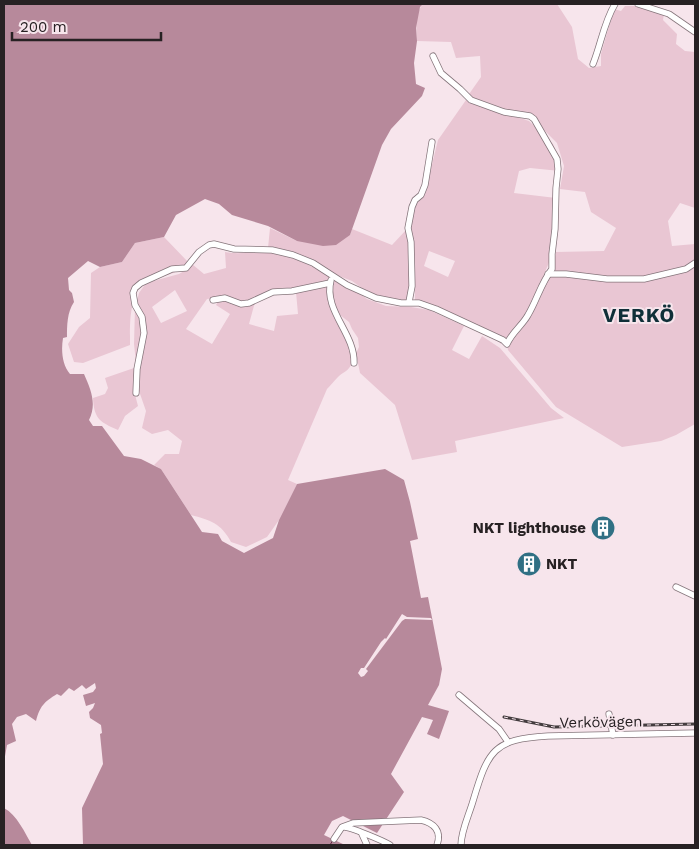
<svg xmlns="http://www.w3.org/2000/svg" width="699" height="849" viewBox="0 0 699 849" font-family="'Work Sans',sans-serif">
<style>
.green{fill:#e9c6d3;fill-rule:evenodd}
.water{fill:#b7899b}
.pier{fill:#f7e5ec}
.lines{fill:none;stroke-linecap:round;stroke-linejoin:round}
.ferry{stroke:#652b45;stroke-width:1;stroke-dasharray:6 5;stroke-linecap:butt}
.minor-casing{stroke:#85757b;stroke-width:7}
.minor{stroke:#fff;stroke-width:5.5}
.rail-casing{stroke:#433c3e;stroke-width:3}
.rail{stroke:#f7e5ec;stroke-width:1;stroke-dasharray:4;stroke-linecap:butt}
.labels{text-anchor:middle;stroke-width:4;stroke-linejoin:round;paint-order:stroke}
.poi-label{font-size:15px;font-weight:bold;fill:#272123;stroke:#f7e5ec;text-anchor:end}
.street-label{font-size:15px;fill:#272123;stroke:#f7e5ec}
.district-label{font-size:20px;font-weight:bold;letter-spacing:1px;fill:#102f38;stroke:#f7e5ec}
</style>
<rect width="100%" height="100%" fill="#f7e5ec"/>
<g class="green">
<path d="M423,4H557L572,27L578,59L589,68L601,66V54L614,9L621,11L625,6H635L664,14L663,20L677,34L676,44L685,51L695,52V208L680,203L668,221L672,246L695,244V424L676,435L661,441L622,447L556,407L508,350L507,345L527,323L537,296L554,262L556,252L604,251L616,228L591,212L585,192L560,189L564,166L557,143L535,121L489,103L467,97L481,77L480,56L456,58L451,42L417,41C416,30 415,12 423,4Z"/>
<path d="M466,100L529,121L553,144L561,165L560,171L530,168L519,171L514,193L556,198L550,260L529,311L501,344L495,338L415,300V280L410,226L415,206L423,196L427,185L438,140ZM429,251L455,261L448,277L424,266Z"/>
<path d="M270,228L297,241L350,235L352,229L392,245L407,229C411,247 415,285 405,302L373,296L352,281L334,274L320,265L268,248Z"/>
<path d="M164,237L188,262C179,275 158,277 143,281C129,303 130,320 130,345L83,363L74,362L68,344L79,327L90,318L91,273L100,267L122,262L135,243Z"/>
<path d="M225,252C241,255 253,251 268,252C283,252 317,268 330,276L329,282L296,288L275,289L249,301L241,302L227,296L207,299L186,329L212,344L230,314L216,305L218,301L224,299L240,306L255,302L249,324L274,331L277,316L298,314L296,292L328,285C323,313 359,341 352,363C349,371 343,372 338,377C334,381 331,385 327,389L288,480L297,484L279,520L267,537L246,547L231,542C221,523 210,520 191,515L161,469L154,465L165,454H179L182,441L168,430L152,434L142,428L146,411L139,391L134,344L135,308L139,293L146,283L179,274L186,270L192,264L204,274L226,268ZM175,290L187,311L161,323L152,307Z"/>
<path d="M334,279L350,286L367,299L386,306L411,307L429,310L464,326L452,350L469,359L482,336L500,348L551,408L564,418L455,441L457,452L412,460L395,405L360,373L356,353L359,347L358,338L352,329L349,322L340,315L335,308L331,291Z"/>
<path d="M134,368V391L138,406L125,416L118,430C100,422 94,419 93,398L105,394L108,388L105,378Z"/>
</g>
<g class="water">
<path d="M4,4H423L420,7L416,28L417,41L414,63L416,84L425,88L422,96L391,129L382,145L350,235L336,245L323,246L297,241L268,226L232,215L219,204L205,199L176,215L164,237L135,243L122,262L100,267L88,261L68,278L69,290L72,293L74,302C67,312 67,326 67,337L63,338C61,350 62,365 70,374H84C91,390 97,404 89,420L93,426H102L124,456L141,459L161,469L202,532L218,534L222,541L244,553L273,538L279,520L297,484L385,469L404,480L410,502L418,539L410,541L421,598L428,597L442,669L439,685L428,705L449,711L439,739L427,734L433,720L422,717L391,774L404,792L377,833L343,816L332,821L324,835L345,845H83L82,808L103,764L100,734L102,733L101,725L90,718L89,712L93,708L95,703L86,706L83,695L93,692L96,688L95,683L86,689L82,685L74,691L69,688L61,696L57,694C44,702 40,706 36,721L26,714L17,717L12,724L16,741L7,745L4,762Z"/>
<path d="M4,808C17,815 25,833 32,845H4Z"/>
</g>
<path class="pier" d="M402,614L407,617L431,618L432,620L405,619L402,621L366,669L368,671L364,676L361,677L358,673L361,668H364L381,642L385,638L386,639Z"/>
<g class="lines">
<path class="ferry" d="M330,845L333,840"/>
<defs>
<g id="minor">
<path d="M638,4L669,14L695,32"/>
<path d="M593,64C601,44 604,22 615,4"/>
<path d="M548,274H566L607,279H644L686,269L695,263"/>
<path d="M331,280C323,311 355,333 354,363"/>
<path d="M213,300L225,298L241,304L249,303L273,292L292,291L330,283"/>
<path d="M409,302L412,286L411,242L408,228L412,207L415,200L421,195L425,185L432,142"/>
<path d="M136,393L137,369L144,333L142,317L135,305L133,293L135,288L141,283L172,269L186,268L199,252L209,245L214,244L234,249L272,250L293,255L313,263L347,285L376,298L401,303H419L436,309L503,340L507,344C512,332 522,326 528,315C537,300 541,283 552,269V254L555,229L556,188L558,169L557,159L534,119L530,116L504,112L471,100L460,89L441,73L433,56"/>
<path d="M676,587L695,596"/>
<path d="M459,695L486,718L499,729L508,742"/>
<path d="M609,714L613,735"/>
<path d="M344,827C350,827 384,841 390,845"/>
<path d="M362,834L367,845"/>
<path d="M334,839L342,827L353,823L421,820C434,823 442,831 437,845"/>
<path d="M461,845C461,831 469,815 473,801C488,751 493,739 548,736L695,733"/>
</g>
</defs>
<use href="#minor" class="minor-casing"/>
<use href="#minor" class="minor"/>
<defs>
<path id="rail" d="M504,717L554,727L695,724"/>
</defs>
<use href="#rail" class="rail-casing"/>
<use href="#rail" class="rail"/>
</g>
<defs>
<symbol id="building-disc" viewBox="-11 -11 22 22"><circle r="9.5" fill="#307084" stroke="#f7e5ec"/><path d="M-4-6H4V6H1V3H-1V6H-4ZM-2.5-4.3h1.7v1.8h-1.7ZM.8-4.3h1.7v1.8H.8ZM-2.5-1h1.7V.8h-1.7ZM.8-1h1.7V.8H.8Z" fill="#fff"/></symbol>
</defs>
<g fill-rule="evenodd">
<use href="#building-disc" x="589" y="514" width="28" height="28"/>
<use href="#building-disc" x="515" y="550" width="28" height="28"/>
</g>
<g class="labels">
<g class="poi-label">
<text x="586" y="533">NKT lighthouse</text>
<text x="546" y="569" text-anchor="start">NKT</text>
</g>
<g class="street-label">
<text transform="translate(601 722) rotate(-1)" y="5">Verkövägen</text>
</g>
<g class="district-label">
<text x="639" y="322">VERKÖ</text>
</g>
</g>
<rect width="699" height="849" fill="none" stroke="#272123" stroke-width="10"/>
<path d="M12 32v8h149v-8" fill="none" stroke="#272123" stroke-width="2.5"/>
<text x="20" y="32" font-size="15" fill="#272123" stroke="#f7e5ec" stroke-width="4" paint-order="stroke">200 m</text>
</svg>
